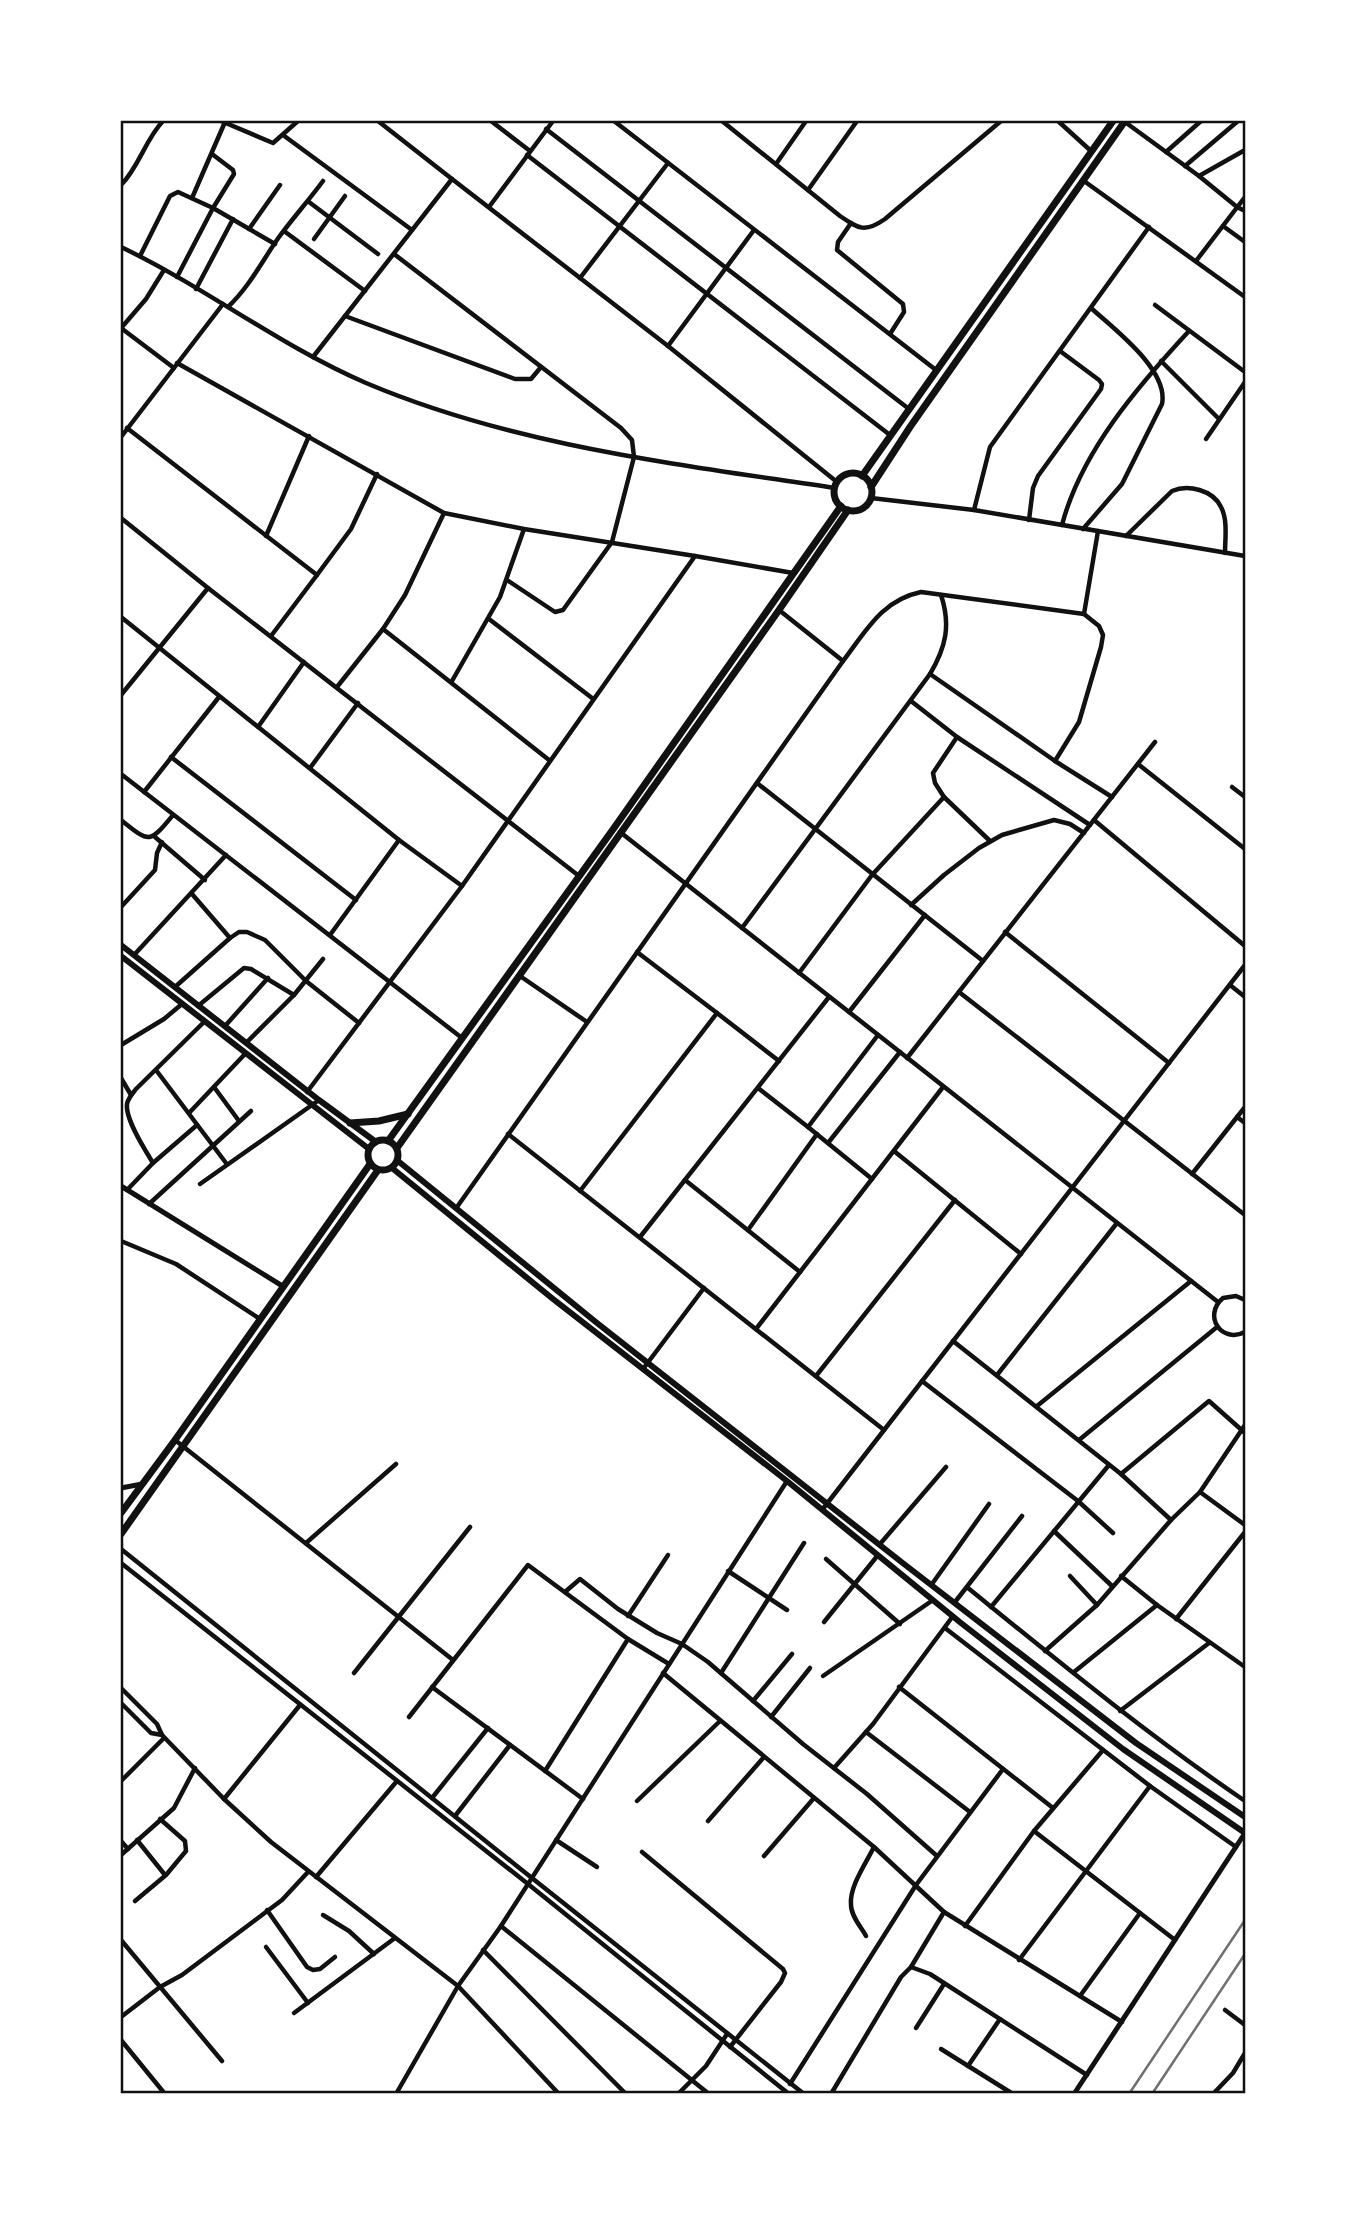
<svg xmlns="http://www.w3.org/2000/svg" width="1366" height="2215" viewBox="0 0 1366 2215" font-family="Lato,sans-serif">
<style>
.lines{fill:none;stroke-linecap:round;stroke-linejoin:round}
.minor{stroke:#111;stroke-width:4.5}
.tertiary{stroke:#111;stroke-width:5}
.secondary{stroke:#111;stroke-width:6}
.primary{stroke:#111;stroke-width:7}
.rail{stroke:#707070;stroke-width:2.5}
.neatline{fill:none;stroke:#111;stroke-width:2.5}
</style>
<rect width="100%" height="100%" fill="#fff"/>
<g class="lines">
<g class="minor">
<path d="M221,121L273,143L298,121"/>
<path d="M378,121L452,179"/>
<path d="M491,121L530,151"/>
<path d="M614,121L936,370"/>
<path d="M722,121L840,216C859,229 865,233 885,219L1001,121"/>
<path d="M1058,121L1091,151"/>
<path d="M1125,122L1199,176L1237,207L1245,211"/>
<path d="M546,129L909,409"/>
<path d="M283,135L412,230"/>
<path d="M1166,152L1201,121"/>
<path d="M527,155L890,435"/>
<path d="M776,164L806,121"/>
<path d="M1185,166L1238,121"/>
<path d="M1199,176L1245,150"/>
<path d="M1084,181L1245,297"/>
<path d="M121,185C139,167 145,140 163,121"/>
<path d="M808,190L857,121"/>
<path d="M192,198L225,122"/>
<path d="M309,202L378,254"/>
<path d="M489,207L553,121"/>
<path d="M851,223L838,242L837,250L903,304L904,312L890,334"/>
<path d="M1223,226L1245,242"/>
<path d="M249,229L280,185"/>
<path d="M284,231L365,291"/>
<path d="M314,239L345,196"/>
<path d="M121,247C205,287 280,346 366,383C515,446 677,464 835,488"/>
<path d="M394,254L621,428L632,440L634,457L612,542L563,610L555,612L507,580"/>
<path d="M140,256L170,196L178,192L213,208L275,244"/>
<path d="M1196,261L1245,197"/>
<path d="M177,277L213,208L234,174L233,170L212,154"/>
<path d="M580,278L668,163"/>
<path d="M196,289L233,219"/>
<path d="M1155,305L1245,372"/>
<path d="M228,307C250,286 262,261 279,237C293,218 309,200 323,181"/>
<path d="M345,316L515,379H531L541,367"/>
<path d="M122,327L146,299L164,270"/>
<path d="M121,328L174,368"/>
<path d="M668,346L754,230"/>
<path d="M313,357L452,179L668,346L837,482"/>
<path d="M1161,361L1219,419"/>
<path d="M177,363L444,513L524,529L695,556"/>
<path d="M127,428L317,575L351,529L377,474"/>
<path d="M121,437L223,304"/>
<path d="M1206,439L1245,382"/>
<path d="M871,498L974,510L1245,556"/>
<path d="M974,510L990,447L1149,227"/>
<path d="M121,518L208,588"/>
<path d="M1029,520L1033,488L1038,476L1101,389L1102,384L1099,380L1060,351"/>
<path d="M1062,525C1081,452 1138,386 1189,331"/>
<path d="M1083,529L1122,484L1162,404C1169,370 1114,329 1091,308"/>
<path d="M266,536L309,436"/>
<path d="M1126,536L1172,491C1188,484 1213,490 1221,507C1228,520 1225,539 1225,553"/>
<path d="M941,595C951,625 946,647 930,674L1055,761L1112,797"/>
<path d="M779,610L843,661"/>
<path d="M121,617L399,840L462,886L695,556L793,573"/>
<path d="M489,619L592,698"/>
<path d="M383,629L549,760"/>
<path d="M271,636L317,575"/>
<path d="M452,681L500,597L524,529"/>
<path d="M337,687L383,629L405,595L444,513"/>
<path d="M121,695L208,588L579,876"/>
<path d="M911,701L957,737L1090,825"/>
<path d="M258,727L304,662"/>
<path d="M171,757L356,900"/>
<path d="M1055,761L1079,722L1101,647L1103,635L1099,626L1084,614"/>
<path d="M1138,764L1245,849"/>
<path d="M310,768L358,703"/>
<path d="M121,774L462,1038"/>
<path d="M757,783L983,961"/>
<path d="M1232,787L1245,797"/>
<path d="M144,792L219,697"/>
<path d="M944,797L935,783L933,773L957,737"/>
<path d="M121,820C150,843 149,844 173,815"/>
<path d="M1094,820L1245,946"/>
<path d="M620,832L1218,1302"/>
<path d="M155,837L205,880"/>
<path d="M192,894L230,938"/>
<path d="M911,905L944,875L979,848L1002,835L1054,820L1070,824L1084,833"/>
<path d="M121,907L155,870L157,853L162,842"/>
<path d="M742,928L930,674"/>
<path d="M1005,932L1169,1063"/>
<path d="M330,935L399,840"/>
<path d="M134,955L226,855"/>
<path d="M799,973L872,875L944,797L990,841"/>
<path d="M520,976L587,1022"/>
<path d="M1230,985L1245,997"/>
<path d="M175,987L230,938L239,932H247L265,940L306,981L359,1023"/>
<path d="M959,992L1245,1215"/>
<path d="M198,1006L244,968L251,969L294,995"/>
<path d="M849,1012L925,915"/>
<path d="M717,1013L779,1061"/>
<path d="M225,1026L268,978"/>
<path d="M246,1043L294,995L323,959"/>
<path d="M121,1045L164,1019L182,1004"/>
<path d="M907,1058L1155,742"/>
<path d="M156,1070L226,1163"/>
<path d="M121,1078L131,1095"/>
<path d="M214,1087L239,1121"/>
<path d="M758,1088L808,1127"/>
<path d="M307,1092L462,886"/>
<path d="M189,1113L245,1054"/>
<path d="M1237,1117L1245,1123"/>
<path d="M508,1134L884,1430"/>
<path d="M828,1143L900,1052"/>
<path d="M894,1151L1021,1254"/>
<path d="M153,1163C145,1150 125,1119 127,1104C128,1098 133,1093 136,1089L204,1022"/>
<path d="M1192,1174L1245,1107"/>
<path d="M872,1179L808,1127L878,1035"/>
<path d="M685,1180L800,1272"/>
<path d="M200,1184L319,1100"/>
<path d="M127,1190L153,1163L197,1125"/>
<path d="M580,1191L717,1013L637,952"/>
<path d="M149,1204L251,1111"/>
<path d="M457,1207L843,661C866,631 882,600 921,592L1084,614L1098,531"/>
<path d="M748,1230L817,1134"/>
<path d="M640,1237L829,997"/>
<path d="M121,1241L176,1264L260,1319"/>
<path d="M1245,1300L1236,1296L1223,1298C1202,1316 1222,1344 1245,1332"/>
<path d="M756,1329L943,1087"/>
<path d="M953,1341L1121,1474L1171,1520"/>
<path d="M643,1369L704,1288"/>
<path d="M997,1375L1117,1223"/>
<path d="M816,1376L955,1200"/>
<path d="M922,1381L1078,1501L1113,1533"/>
<path d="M1037,1406L1191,1281"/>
<path d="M175,1440L453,1660"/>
<path d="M1079,1440L1217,1327"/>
<path d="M1121,1474L1209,1401L1245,1433"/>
<path d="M1200,1492L1245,1525"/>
<path d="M822,1510L1245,965"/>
<path d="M1054,1531L1112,1586"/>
<path d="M306,1543L396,1464"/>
<path d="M880,1544L946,1467"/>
<path d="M121,1549C347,1732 576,1913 804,2094"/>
<path d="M826,1559L900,1624"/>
<path d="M121,1563L528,1884L789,2094"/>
<path d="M728,1571L787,1610"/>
<path d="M1070,1576L1097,1605"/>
<path d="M1121,1576L1157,1605L1245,1667"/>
<path d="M932,1584L989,1504"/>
<path d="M968,1588C1058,1661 1148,1735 1245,1801"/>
<path d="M565,1592L580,1579L618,1609L657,1633L682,1644L708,1662L803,1744L867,1794L937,1856"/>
<path d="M955,1602L1022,1516"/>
<path d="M991,1607L1109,1465"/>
<path d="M628,1616L668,1555"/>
<path d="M1176,1619L1245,1532"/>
<path d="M824,1622L878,1555"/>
<path d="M945,1628L1150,1786L1236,1847"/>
<path d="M1045,1651L1097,1605L1171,1520L1200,1492L1245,1425"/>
<path d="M1074,1672L1157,1605"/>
<path d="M354,1673L470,1527"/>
<path d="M663,1673L874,1847L944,1912L1122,2022"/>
<path d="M721,1673L804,1543"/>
<path d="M823,1676L933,1600"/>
<path d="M432,1687L583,1799"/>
<path d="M899,1687L1053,1808"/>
<path d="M121,1688L157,1724L162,1735L224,1799L271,1842L458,1986L559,2094"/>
<path d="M753,1701L792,1654"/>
<path d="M121,1703L151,1733L162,1735"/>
<path d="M1120,1711L1209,1643"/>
<path d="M409,1717L528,1565L628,1639L669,1664"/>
<path d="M771,1717L810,1668"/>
<path d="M866,1732L970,1812"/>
<path d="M834,1768L873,1724L953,1616"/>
<path d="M545,1771L628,1639"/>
<path d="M121,1781L164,1738"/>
<path d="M432,1798L488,1728"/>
<path d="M224,1799L300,1705"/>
<path d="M637,1801L720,1721"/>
<path d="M455,1816L510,1745"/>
<path d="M708,1821L764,1757"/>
<path d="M1034,1831L1175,1940"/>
<path d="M137,1840L165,1875"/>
<path d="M556,1840L597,1867"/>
<path d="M121,1841L128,1849"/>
<path d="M642,1852L783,1969L785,1973L781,1982L730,2047"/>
<path d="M121,1855L174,1808L195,1768"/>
<path d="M764,1856L814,1798"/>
<path d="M316,1877L397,1781"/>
<path d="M135,1901L166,1875L186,1851L185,1841L160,1819"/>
<path d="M267,1910L307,1967L313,1970L320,1969L335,1957"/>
<path d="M323,1915L349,1931L374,1954"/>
<path d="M501,1926L709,2094"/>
<path d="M965,1926L1034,1831L1103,1750"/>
<path d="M866,1936C861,1927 851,1916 851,1905C849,1887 866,1863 874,1847"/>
<path d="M121,1940L222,2061"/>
<path d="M266,1947L308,2003"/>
<path d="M483,1950L626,2094"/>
<path d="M1019,1960L1150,1786"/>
<path d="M911,1967L944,1912"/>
<path d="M1080,1996L1140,1913"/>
<path d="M1225,2010L1245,2025"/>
<path d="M294,2013L395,1938"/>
<path d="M121,2017L160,1987L182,1975L282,1900L308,1872"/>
<path d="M916,2028L944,1984"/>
<path d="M121,2040L165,2094"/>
<path d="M941,2049L1013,2094"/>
<path d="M968,2066L1000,2019"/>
<path d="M790,2084L916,1885L1003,1769"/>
<path d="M396,2094L458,1986L501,1926L787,1481"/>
<path d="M678,2094L706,2066L727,2034"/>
<path d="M831,2094L901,1977L911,1967L930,1974L1087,2075"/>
<path d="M1213,2094L1233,2073L1245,2053"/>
</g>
<g class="tertiary">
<path d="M121,1186L284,1287"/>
<path d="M121,1488L142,1484"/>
<path d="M1074,2094L1245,1833"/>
</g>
<g class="secondary">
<path d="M121,945L319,1100L376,1142"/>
<path d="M121,956L369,1149"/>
<path d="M398,1161L597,1323L904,1564L1136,1743L1245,1817"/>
<path d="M392,1168L553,1299L787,1481L961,1623L1123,1749L1245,1833"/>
</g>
<g class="primary">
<circle cx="853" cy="492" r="19"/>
<path d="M862,476L1113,121"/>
<path d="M871,487L910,427L1125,121"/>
<path d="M350,1123L379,1121L408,1114"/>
<circle cx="383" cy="1155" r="15"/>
<path d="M388,1141L614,828L841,506"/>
<path d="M397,1148L779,610L848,510"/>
<path d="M121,1513L175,1440L370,1164"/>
<path d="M121,1534L378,1170"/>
</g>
<g class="rail">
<path d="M1129,2094L1245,1920"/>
<path d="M1152,2094L1245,1954"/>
</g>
</g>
<rect width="1366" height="2215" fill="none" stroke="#ffffff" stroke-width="245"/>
<rect x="122" y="122" width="1122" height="1970" class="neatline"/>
</svg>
